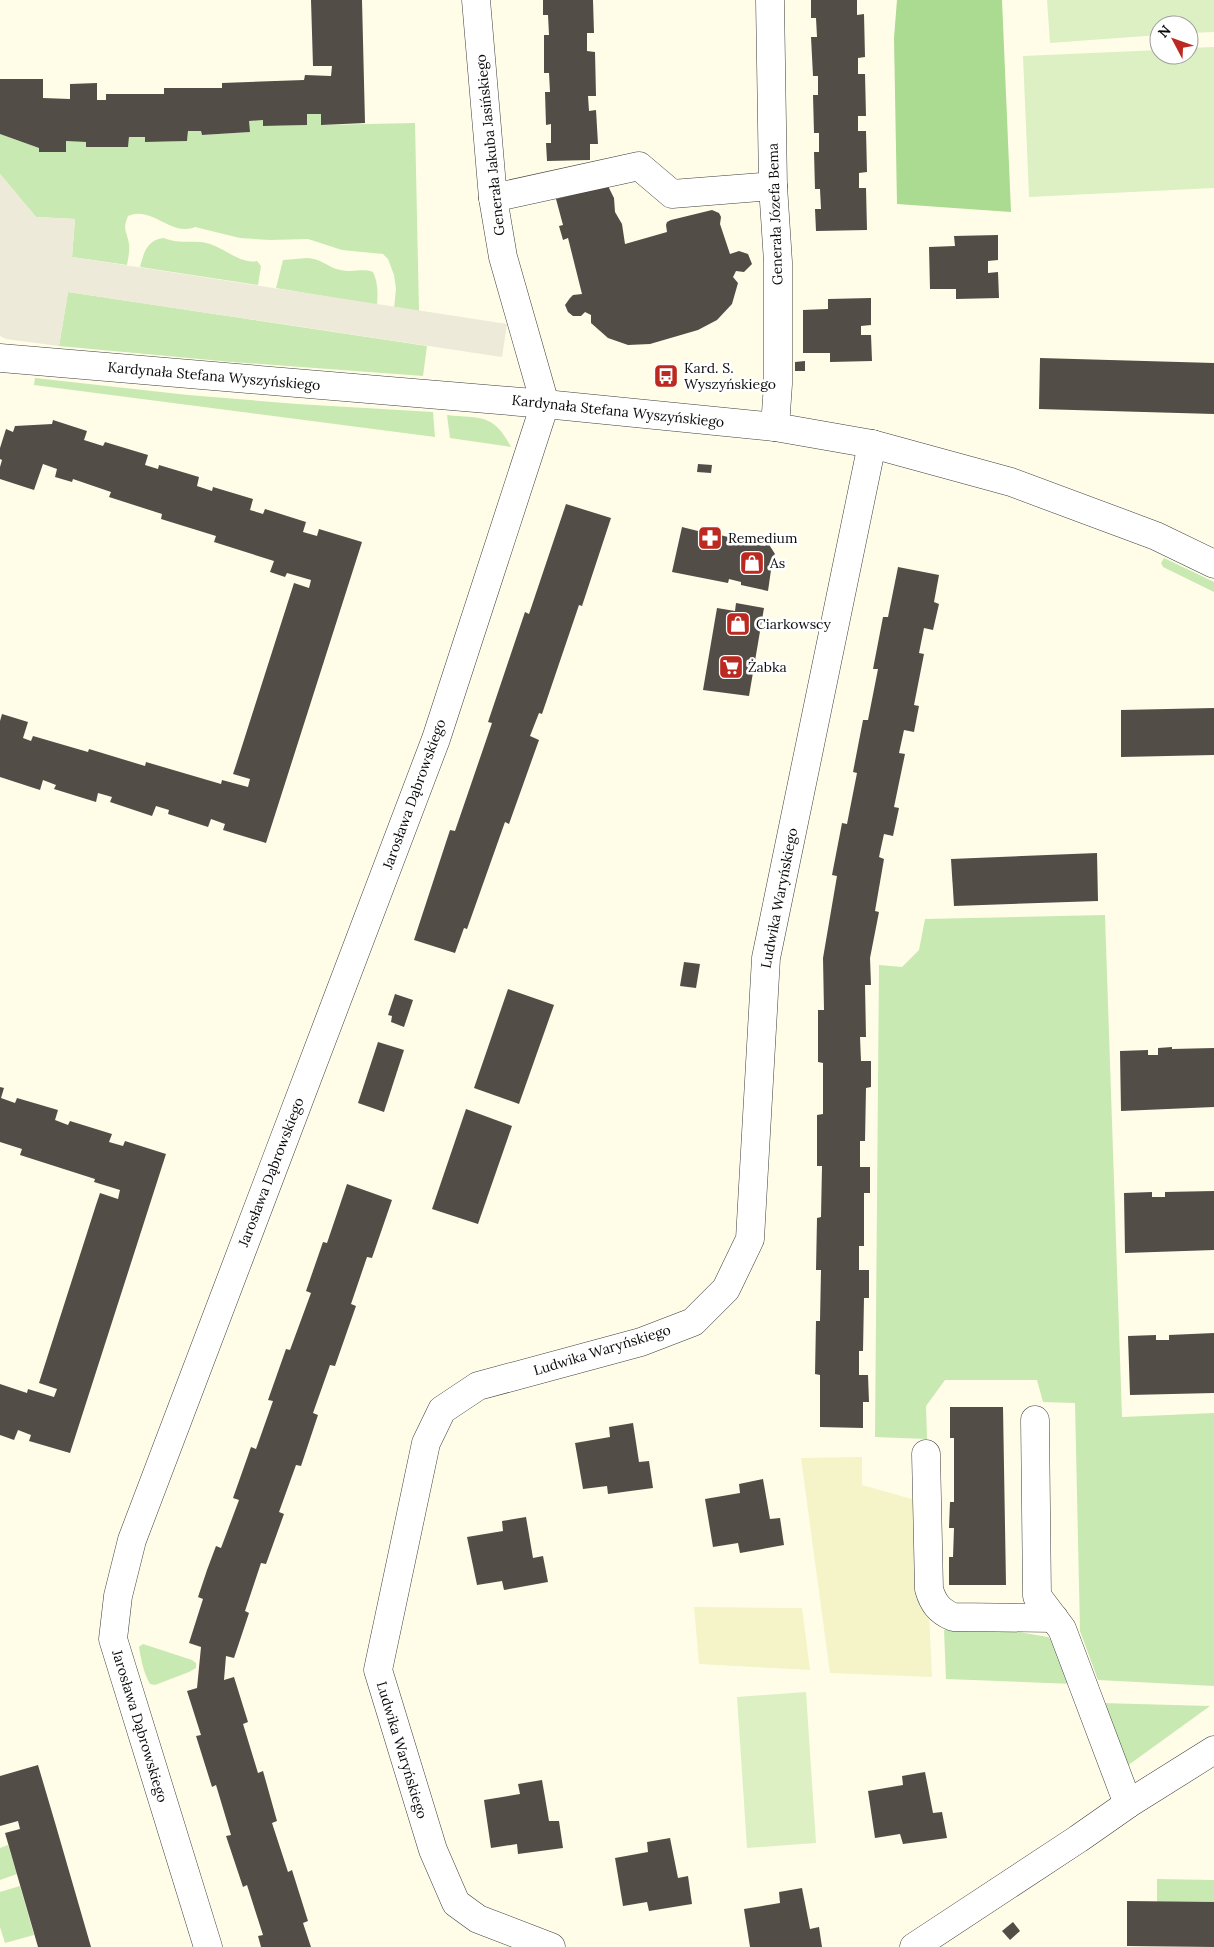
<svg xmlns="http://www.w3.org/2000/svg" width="1214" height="1947" viewBox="0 0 1214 1947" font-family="Lora,serif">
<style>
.farmland{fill:#f4f4c8}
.green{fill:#c9e9b2}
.forest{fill:#abda91}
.pitch{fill:#dcf0c4}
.plaza{fill:#edead9}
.building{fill:#534d47}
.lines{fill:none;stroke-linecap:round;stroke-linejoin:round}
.minor-casing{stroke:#3d3d3d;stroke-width:29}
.minor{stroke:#fff;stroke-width:28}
.labels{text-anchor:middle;stroke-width:5;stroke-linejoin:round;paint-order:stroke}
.street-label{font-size:14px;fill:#0a0a0a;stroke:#fff}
.poi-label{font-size:14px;fill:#0a0a0a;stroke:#fff;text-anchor:start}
</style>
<rect width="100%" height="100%" fill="#fffde8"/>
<g class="farmland">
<path d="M862,1457V1485L915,1500L929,1612L932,1677L830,1673L801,1458Z"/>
<path d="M694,1607L802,1608L810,1670L699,1664Z"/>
</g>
<g class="green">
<path d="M307,114H321L322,125L415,123L419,311L394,308L396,289L394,275L388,259L383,254L342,250L308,239L270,240L240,238L195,227C171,237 152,205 128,216C122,230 127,231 129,244C130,251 128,259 127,265L72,257L75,219L36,217L0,174V134L39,148L40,152H66V141L86,142V147H128L129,137H145V142L187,141L188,131H201L202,135L249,132V121L263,120L264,126L307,125Z"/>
<path d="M164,238C181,245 195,239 210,244C226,249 240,264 257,261L261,266L258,285L140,267C144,252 147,240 164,238Z"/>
<path d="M307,258C323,259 328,268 341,270C353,273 362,268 373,272C378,283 378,293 377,305L276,288L283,260Z"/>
<path d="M68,292L427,346L423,376L232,362L59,346Z"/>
<path d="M35,378L188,395L297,404L433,412L435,437L34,385Z"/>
<path d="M447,415C482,419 493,413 511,447L450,438Z"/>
<path d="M1164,558L1214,582V592L1163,567L1161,563Z"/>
<path d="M1105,915L1122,1417L1214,1413V1686L1098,1680L1080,1631L1075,1403L1043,1402L1037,1380H945L926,1406L927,1439L875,1437L879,965L902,967L919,950L925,919Z"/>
<path d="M944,1630L971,1632L1013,1631L1048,1637L1058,1645L1073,1684L946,1679Z"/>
<path d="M143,1644L192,1660L196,1663V1668L189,1672L155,1685L150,1684C144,1674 141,1660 139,1647Z"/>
<path d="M1101,1703L1210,1706L1127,1766Z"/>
<path d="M8,1845L17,1874L0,1880V1848Z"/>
<path d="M1157,1879L1214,1880V1902H1157Z"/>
<path d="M20,1886L34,1935L5,1943L0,1927V1892Z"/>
</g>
<path class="forest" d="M897,0H1002L1011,212L897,204L894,38Z"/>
<g class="pitch">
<path d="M1047,0H1214V32L1189,33V25H1159V35L1050,43Z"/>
<path d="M1214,47V188L1029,197L1023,56L1159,50V55H1189V48Z"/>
<path d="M806,1692L816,1843L747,1848L737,1697Z"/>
</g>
<path class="plaza" d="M0,174L36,217L75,219L72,257L507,324L502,357L68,292L59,346L6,339L0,336Z"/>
<g class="building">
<path d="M311,0H362L365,123L321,125V114H307V125L263,126V120L249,121L250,132L202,135L201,131H188L187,141L145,142V137H129L128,147H86V142L66,141V152H39V148L0,134V79H43V98L70,99V84L97,83V100H106V94H164V88H222V83L304,80L305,75L331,76L332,66H313Z"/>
<path d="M543,0H593L594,33H587V51L595,52L596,96H588L589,111L596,110L598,144H590V160L547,161L546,143H551V124L546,125L545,92H550L549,73H544V35H549L548,15H543Z"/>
<path d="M811,0H857V15L864,14L865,57L858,58V74H865L866,116H858V131H866L867,172L859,173V188H866L867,230L816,231L815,209H821L820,189H815L814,152H819V133H814L813,95H818V76H813L811,37H817L816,18H811Z"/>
<path d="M608,186L614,198L615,212L622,224L625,244L667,232L666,225L667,222L671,220L712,210L719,213L721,217L720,224L730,254L739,251L748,254L752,264L744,272L736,271L733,277L738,283L732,304L717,320L698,330L650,344L628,345L608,338L591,323V315L585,312L581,316H573L568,312L565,305L570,298L573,295L582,294L568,238L563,240L559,226L563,225L556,199Z"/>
<path d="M998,235V260L988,261V273L998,272L999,298L956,299V289H930L929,247L955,246L954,236Z"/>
<path d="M871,298V325L861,326V335H871L872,361L830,362V353H803V310L828,309V299Z"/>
<path d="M1040,358L1214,363V414L1039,409Z"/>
<path d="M805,361V371H795V362Z"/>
<path d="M53,420L87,431L84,440L103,446L105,442L148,455L145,465L158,469L159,465L199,477L197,486L212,491L213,487L253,499L250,510L263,514L265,509L306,522L303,532L317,536L319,529L362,542L266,843L223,830L225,824L211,819L208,827L168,814L169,810L156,806L152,816L110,802L112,797L98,793L96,802L54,789L56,785L43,780L40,790L0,777V721L2,714L28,722L23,738L31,741L33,736L88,752L89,749L145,766L146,762L221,784L222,780L248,787L250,779L233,774L236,765L294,583L309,588L311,580L287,573L285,577L270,572L274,561L214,542L216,536L161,519L162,514L109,497L111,492L73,479L72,482L55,477L57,469L43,464L34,490L0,479V467L2,460L0,459V448L6,429L13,432L15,426L52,424Z"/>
<path d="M698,464L712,465L711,473L697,472Z"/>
<path d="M566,504L611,518L582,606L579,605L542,714L539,713L530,736L539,740L509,824L505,822L467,929L464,928L455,953L414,940L450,830L455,831L492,723L488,722L525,612L529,614Z"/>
<path d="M682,527L706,533L707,527L717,529L716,534L736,539V541L765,546L768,543L775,554L773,556L768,591L741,585V582L729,579L728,583L672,572Z"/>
<path d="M898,567L939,575L934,602L939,604L933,630L924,628L919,653L924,654L914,705L919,706L914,732L904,730L899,753L905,754L894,807L899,808L893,836L884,834L879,857L884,859L875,911L879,912L870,958L871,985H865L866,1037H860L861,1061H871V1087L866,1088L865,1141H860V1167H870V1193H864V1246H859V1270H869V1298H864L863,1351H859V1375H868L869,1402H863V1428L820,1427V1375L815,1374L816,1321H820L821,1270H816L817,1218L821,1217L822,1166H817V1115L823,1114V1063L818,1062V1010H824L823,958L837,876L832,875L842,823L847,824L857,773L853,772L863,720H868L878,669H873L883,617H888Z"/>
<path d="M736,603L764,608L749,696L703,690L717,608L735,611Z"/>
<path d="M1214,708V755L1121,757V710Z"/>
<path d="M1097,853L1098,901L954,906L951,859Z"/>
<path d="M684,962L700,964L696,988L680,986Z"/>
<path d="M508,989L554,1005L519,1104L474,1088Z"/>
<path d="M395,994L413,1000L404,1027L391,1022L392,1016L388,1015Z"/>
<path d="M378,1042L404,1050L384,1112L358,1103Z"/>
<path d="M1172,1047V1049L1214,1048V1107L1121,1111L1120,1051L1148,1050V1055H1158V1048Z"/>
<path d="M0,1087L4,1088L1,1098L15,1103L17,1098L58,1110L55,1120L68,1125L70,1121L112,1134L109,1142L123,1146L125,1141L166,1154L70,1453L29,1441L31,1435L18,1430L14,1440L0,1435V1384L27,1393L28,1389L54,1397L57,1389L39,1383L96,1205L100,1193L118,1199L120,1190L94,1182L95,1179L20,1155L22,1149L0,1142Z"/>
<path d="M466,1109L512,1126L478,1224L432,1209Z"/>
<path d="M347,1184L392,1200L372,1258L367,1257L351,1304L356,1306L335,1366L330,1365L313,1413L318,1415L301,1466L296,1465L279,1512L284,1514L266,1564L261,1563L245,1611L249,1613L234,1658L226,1656L224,1680L234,1677L248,1722L243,1724L258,1773L263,1771L277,1821L272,1823L288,1872L292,1870L308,1921L303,1923L311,1947H261L258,1936L263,1935L247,1885L243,1887L226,1836L231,1835L216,1785L212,1787L196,1736L201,1735L187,1691L197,1688L201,1647L189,1643L203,1599L198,1597L207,1570L216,1546L221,1548L239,1500L233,1498L251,1447L256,1449L273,1401L268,1400L286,1349L290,1350L311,1293L306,1291L323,1242L327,1243Z"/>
<path d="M1214,1191V1250L1125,1253L1124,1193L1152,1192V1197H1165V1192Z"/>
<path d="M1214,1333V1393L1130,1395L1128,1336L1156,1335V1340H1169V1335Z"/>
<path d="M950,1407H1003L1006,1585H949V1557H953L954,1528H949L950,1502H954V1438H950Z"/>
<path d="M633,1423L639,1462L649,1461L653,1488L608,1494L607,1486L583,1489L575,1443L610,1437L609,1427Z"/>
<path d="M763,1479L770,1519L780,1518L784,1545L740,1553L738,1543L713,1547L705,1499L740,1493L739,1484Z"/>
<path d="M526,1517L533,1558L543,1556L548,1582L504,1590L502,1581L477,1585L467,1537L503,1531L502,1521Z"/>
<path d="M38,1765L56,1826L91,1947H38L5,1833L20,1829L18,1821L0,1826V1776Z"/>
<path d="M925,1772L933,1813L942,1812L947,1838L903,1844L900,1834L875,1838L868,1791L903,1785L902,1776Z"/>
<path d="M542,1780L549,1821H559L563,1848L518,1854L517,1844L491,1848L484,1800L520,1794L518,1784Z"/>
<path d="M670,1838L678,1878L688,1876L692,1904L649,1911L647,1902L623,1906L615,1858L648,1852L647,1842Z"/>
<path d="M802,1888L810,1929L819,1927L822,1947H750L744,1909L780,1903L779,1892Z"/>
<path d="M1127,1901L1214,1902V1947L1127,1946Z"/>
<path d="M1013,1922L1020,1931L1010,1940L1002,1931Z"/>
</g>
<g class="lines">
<defs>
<g id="minor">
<path d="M770,0L773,186L778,262V384L775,427"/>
<path d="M493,198L639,166L672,194L773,186"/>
<path d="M0,358L545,404L775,427L872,444L1011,482L1156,536L1214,564"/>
<path d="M926,1454L929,1589C933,1603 939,1611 953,1617L1054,1618"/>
<path d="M1128,1804L1214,1750"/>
<path d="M208,1947L113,1639L118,1596L132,1540L436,739L545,404L503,257L493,198L476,0"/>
<path d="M551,1947L478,1919L456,1903L433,1850L378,1670L426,1443L442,1410L478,1386L641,1342L693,1322L726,1289L750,1239L766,958L872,444"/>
<path d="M914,1947L1078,1839L1128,1804L1062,1629L1037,1596L1035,1420"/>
</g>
</defs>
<use href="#minor" class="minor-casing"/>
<use href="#minor" class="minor"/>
</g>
<defs>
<symbol id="bus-square" viewBox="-11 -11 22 22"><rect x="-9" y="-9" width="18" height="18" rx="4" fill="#bb2921" stroke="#fff"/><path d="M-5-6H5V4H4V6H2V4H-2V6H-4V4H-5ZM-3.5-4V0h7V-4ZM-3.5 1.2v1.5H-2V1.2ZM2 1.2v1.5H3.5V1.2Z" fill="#fff"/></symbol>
<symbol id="pharmacy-square" viewBox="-11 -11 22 22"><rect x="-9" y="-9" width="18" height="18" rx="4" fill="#bb2921" stroke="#fff"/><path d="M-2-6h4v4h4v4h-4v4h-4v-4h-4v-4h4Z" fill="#fff"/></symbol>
<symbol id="shop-square" viewBox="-11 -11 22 22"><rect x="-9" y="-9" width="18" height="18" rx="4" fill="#bb2921" stroke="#fff"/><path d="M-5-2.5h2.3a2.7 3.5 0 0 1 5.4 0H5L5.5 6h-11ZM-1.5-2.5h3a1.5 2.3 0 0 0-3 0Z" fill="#fff"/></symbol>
<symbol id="supermarket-square" viewBox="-11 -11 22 22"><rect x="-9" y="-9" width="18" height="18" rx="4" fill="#bb2921" stroke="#fff"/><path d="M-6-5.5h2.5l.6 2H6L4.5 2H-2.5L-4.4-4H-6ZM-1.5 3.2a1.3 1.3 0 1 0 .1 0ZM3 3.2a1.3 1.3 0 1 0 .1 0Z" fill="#fff"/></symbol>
</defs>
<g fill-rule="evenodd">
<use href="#bus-square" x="652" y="362" width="28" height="28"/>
<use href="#pharmacy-square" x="696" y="524" width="28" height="28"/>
<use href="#shop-square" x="738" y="549" width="28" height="28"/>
<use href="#shop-square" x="724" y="610" width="28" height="28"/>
<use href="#supermarket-square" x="717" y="653" width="28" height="28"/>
</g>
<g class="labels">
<g class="street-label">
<text transform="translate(490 145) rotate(-96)" y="5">Generała Jakuba Jasińskiego</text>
<text transform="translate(775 214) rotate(-92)" y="5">Generała Józefa Bema</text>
<text transform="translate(214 376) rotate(5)" y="5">Kardynała Stefana Wyszyńskiego</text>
<text transform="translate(618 411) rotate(6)" y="5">Kardynała Stefana Wyszyńskiego</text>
<text transform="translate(414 794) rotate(-70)" y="5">Jarosława Dąbrowskiego</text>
<text transform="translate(779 898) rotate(-79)" y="5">Ludwika Waryńskiego</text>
<text transform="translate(271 1172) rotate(-69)" y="5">Jarosława Dąbrowskiego</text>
<text transform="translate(602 1350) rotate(-17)" y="5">Ludwika Waryńskiego</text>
<text transform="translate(140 1726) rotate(73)" y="5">Jarosława Dąbrowskiego</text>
<text transform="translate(402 1750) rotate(73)" y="5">Ludwika Waryńskiego</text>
</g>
<g class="poi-label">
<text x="684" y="373">Kard. S.<tspan x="684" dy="16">Wyszyńskiego</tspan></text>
<text x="728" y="543">Remedium</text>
<text x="770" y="568">As</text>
<text x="756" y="629">Ciarkowscy</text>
<text x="748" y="672">Żabka</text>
</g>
</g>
<g transform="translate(1174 40) rotate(311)"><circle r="24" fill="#ffffff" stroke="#9d9d9d"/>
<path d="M0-4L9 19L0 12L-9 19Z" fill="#bb2921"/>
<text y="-8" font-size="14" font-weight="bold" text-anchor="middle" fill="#0a0a0a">N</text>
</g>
</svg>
